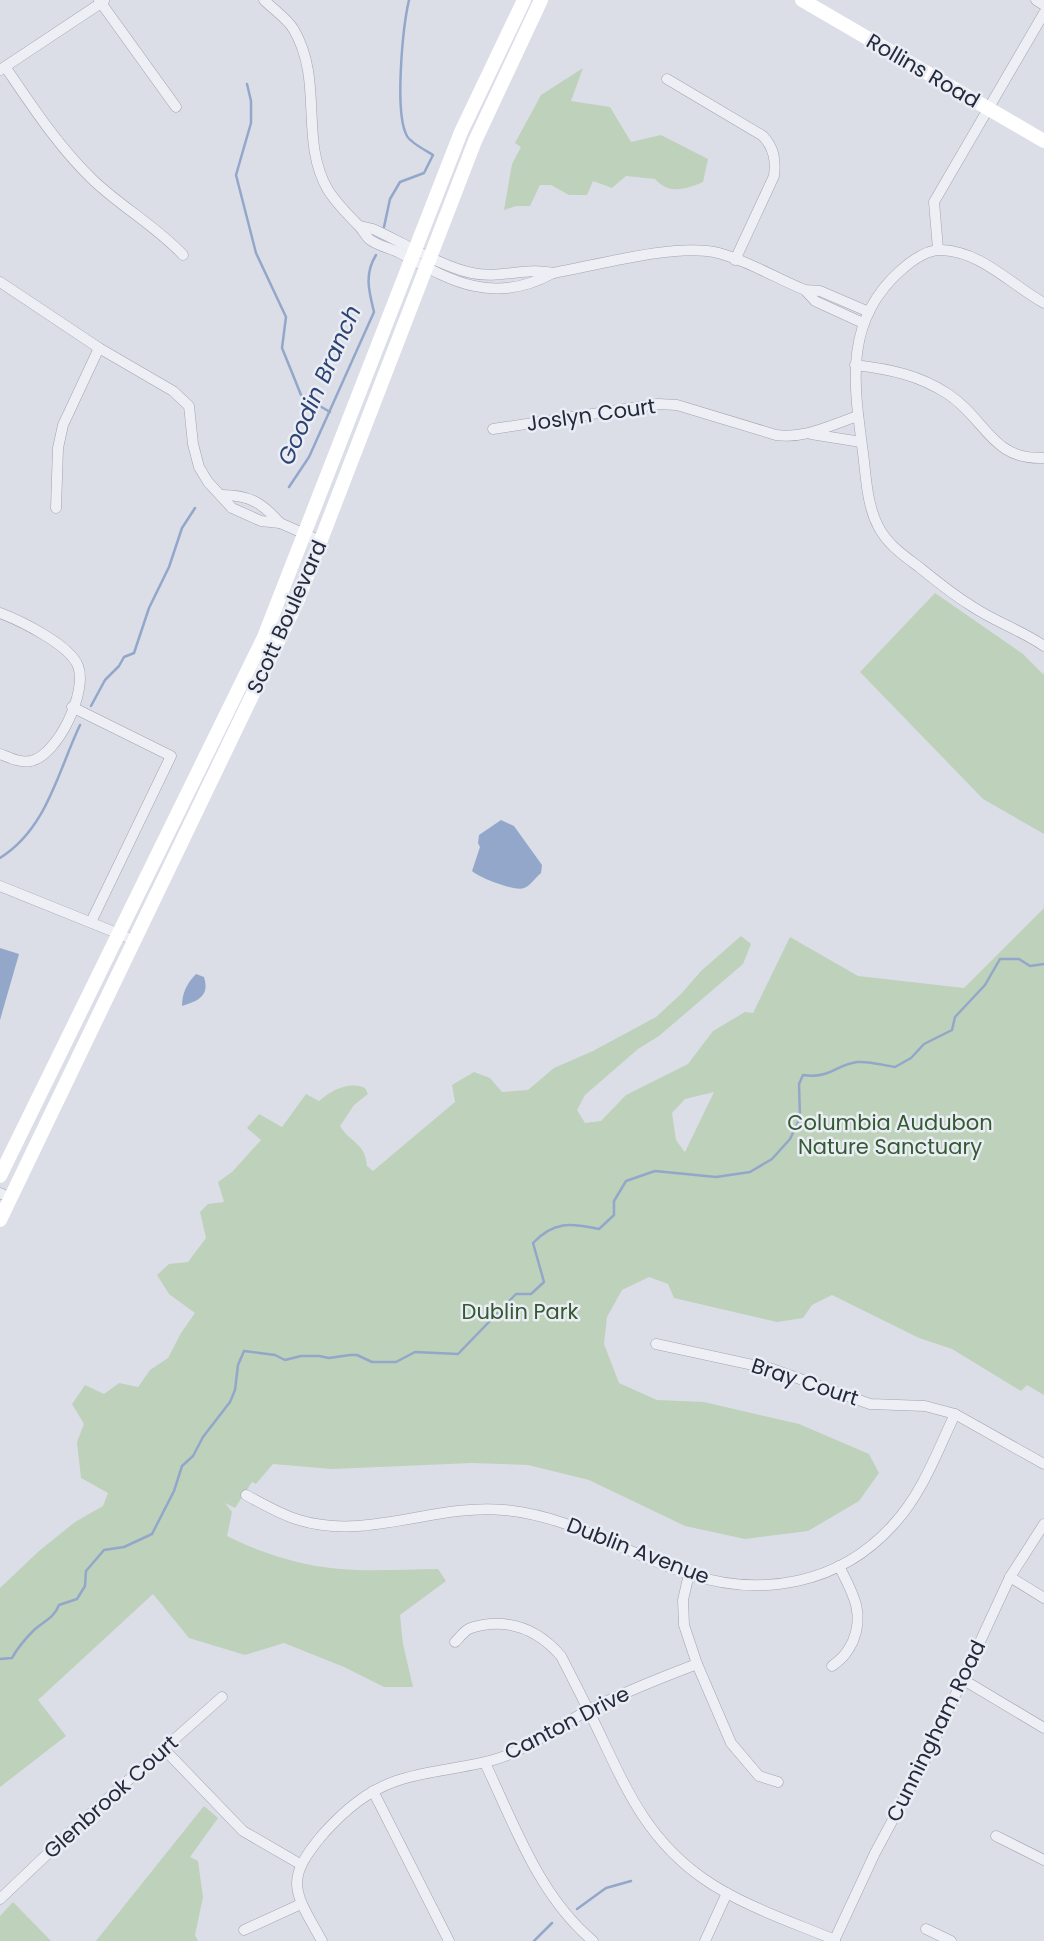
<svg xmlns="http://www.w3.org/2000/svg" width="1044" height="1941" viewBox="0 0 1044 1941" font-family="Poppins,sans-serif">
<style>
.green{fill:#bed1bb;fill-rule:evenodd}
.water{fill:#93a7ca}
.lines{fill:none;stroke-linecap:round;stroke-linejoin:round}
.stream{stroke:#93a7ca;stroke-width:2.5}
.street-casing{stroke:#a0a4b1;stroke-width:11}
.street{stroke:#eeeff5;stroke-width:10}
.secondary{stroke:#fff;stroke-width:14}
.labels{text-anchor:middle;stroke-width:5;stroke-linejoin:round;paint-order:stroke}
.street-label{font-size:21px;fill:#242a3d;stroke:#eaedf4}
.park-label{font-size:21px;fill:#335a31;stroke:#eaedf4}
.water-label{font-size:23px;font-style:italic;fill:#2c4373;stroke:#eaedf4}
</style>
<rect width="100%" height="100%" fill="#dbdee7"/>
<g class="green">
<path d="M583,68L571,101L610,107L631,142L661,135L708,159L703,182C686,189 669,195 655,179L626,176L612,188L593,181L587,195H569L551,185H540L530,206H516L504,210L512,164L521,147L515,143L541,95Z"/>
<path d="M935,593L1023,654L1044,675V834L983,799L860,672Z"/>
<path d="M1044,908V1395L1027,1385L1021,1391L952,1349L919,1338L832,1295L812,1305L803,1318L777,1322L674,1298L668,1284L649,1277L622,1290L607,1317L604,1344L619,1383L657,1400L704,1402L799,1424L869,1454L879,1473L859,1501L808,1531L745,1539L685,1526L589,1480L528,1465L472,1463L332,1469L273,1464L256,1484L252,1482L235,1508L225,1503L232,1512L227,1536C266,1556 312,1569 357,1570C384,1571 411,1569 438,1569L446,1581L400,1615L403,1644L413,1687H384L344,1667L284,1643L245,1655L189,1638L153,1594L38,1700L66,1736L0,1787V1588L39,1551L75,1522L103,1506L108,1493L81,1478L77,1442L84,1424L72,1404L85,1385L104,1394L119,1383L138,1387L150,1370L168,1358L181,1333L195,1313L169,1294L157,1275L169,1264L188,1262L206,1238L200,1212L208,1204L224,1202L218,1182L232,1172L261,1140L247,1128L259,1114L282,1127L306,1094L319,1101C332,1090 349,1081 365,1088L368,1094L354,1105L340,1126C350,1143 365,1142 367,1166L373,1171L455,1102L452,1085L474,1072L490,1078L502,1092L528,1090L554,1068L593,1051L656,1017L681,994L701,971L741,936L751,944L743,964L659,1036L638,1049L585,1095L577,1110L585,1123L601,1121L626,1095L688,1064L713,1031L745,1012L753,1013L790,937L858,976L964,988ZM714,1092L685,1152L684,1151L676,1140L672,1113L685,1099Z"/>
<path d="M204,1806L218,1818L190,1857L198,1861L203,1897L195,1935L198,1941H96Z"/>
<path d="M13,1902L51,1941H0V1916Z"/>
</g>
<g class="water">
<path d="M501,820L514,826L542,865L541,873C536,877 530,886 524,888C515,892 478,877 472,871L480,847L478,843L479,835Z"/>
<path d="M0,948L19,954L0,1020Z"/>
<path d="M196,974L204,977C210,996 198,1001 182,1006C182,993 187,983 196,974Z"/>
</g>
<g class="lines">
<g class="stream">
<path d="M247,84L251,101V123L236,175L256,253L286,317L282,348L293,375L301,395L330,412"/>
<path d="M384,227L390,199L400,182L424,173L433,155C425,150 411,143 407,136C394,113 403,26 409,0"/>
<path d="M289,487L309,457L374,312C369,292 364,274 376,255"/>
<path d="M91,706L105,680L119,666L124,657L134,653L149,608L169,567L182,528L195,508"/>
<path d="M0,858C47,829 58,771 80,725"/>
<path d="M0,1659L12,1658C18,1647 25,1639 34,1630C44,1621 54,1618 59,1605L77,1599L85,1586L86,1571L104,1550L124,1547L152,1534L174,1491L182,1466L193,1456L203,1437L230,1402L235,1390L238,1365L244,1351L275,1355L285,1360L301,1356H319L329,1358L350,1355H357L372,1362H396L415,1352L458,1354L516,1294H531L544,1282L533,1243C554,1221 570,1223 599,1229L614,1215V1201L626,1181L655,1171L716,1177L750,1172L772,1159L790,1139L800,1118L799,1084L803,1075C830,1079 835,1065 857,1062C870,1061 882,1065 895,1067L911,1058L924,1044L952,1030L955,1017L985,985L1000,959H1019L1030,966L1044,964"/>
<path d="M577,1909L606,1888L631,1881"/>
<path d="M534,1941L552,1923"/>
</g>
<defs>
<g id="street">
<path d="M99,0L176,107"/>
<path d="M264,0C273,9 288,19 294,30C324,82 299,140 328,190C337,204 348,215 359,226C363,230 365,235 369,239C376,245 389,248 398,252C451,281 493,306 553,273C598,265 672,244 714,252C742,258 778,279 805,290L820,291L869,312"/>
<path d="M1036,0L1044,5"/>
<path d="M6,68C32,106 58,146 92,179C121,207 156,226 183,255"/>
<path d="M0,70L104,1"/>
<path d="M667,79L763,136C774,148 776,160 774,176L735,260"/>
<path d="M360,226L373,229C402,242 442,267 472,273C500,279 526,267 553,273"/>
<path d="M938,249L934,202L1044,13"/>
<path d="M0,282L99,348L173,391L189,406L193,444L199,467L208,482L232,508L261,521L280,523L321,541"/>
<path d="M805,290L815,301L863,323"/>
<path d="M1044,303C1010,284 982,252 942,250C927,249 911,261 900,271C843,322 854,385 863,453C866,477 867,505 878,526C887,544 903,555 919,567C935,580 952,594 970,605C993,621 1021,630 1044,646"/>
<path d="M855,365C889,369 919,375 948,394C987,420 991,460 1044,458"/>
<path d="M493,429L658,404L677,405L776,435C806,439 830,425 858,416"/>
<path d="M811,434L861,442"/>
<path d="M222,495C250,495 262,503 280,523"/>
<path d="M56,508L58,448L63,425L99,348"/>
<path d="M0,613C21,621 70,645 78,666C88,691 58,755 31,761C20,763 10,758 0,754"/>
<path d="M72,707L171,756L91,922"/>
<path d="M0,886L134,940"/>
<path d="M0,1193L10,1198"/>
<path d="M656,1344L772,1369L870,1404L925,1406L955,1414L1044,1464"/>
<path d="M246,1495C263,1504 281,1515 299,1520C367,1541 436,1503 504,1510C572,1516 626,1554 689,1574C762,1598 840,1584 893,1525C922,1494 937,1452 955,1414"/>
<path d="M689,1574L683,1600L684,1625L697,1664L731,1743L759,1776L778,1782"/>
<path d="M1010,1577L1044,1598"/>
<path d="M455,1642C459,1638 463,1633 467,1630C471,1627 477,1626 483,1625C514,1620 540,1632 561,1656C574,1681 587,1707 599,1732C627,1791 648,1840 704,1879C741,1905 792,1922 835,1940"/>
<path d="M832,1666C843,1658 847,1653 853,1641C865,1612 852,1592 839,1566"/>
<path d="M962,1679L1044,1728"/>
<path d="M164,1749L243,1831L300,1864"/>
<path d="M485,1763C514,1824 539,1896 593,1941"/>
<path d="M373,1791L449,1941"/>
<path d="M996,1836L1044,1860"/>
<path d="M0,1899L79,1824L222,1697"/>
<path d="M926,1929L951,1941"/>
<path d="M244,1930L301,1904"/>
<path d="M322,1941C294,1891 283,1881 324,1833C345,1810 367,1791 396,1781C434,1768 474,1769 510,1754C538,1742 563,1723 589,1710C624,1692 660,1678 697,1664"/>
<path d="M705,1941L727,1893"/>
<path d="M834,1941L875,1853L927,1756L1010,1577L1044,1524"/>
</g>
</defs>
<use href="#street" class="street-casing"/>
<use href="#street" class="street"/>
<g class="secondary">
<path d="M802,0L1044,141"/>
<path d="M0,1176L264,637L461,132L524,0"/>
<path d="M0,1220L297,602L475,141L541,0"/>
</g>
</g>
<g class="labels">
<g class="street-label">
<text transform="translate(923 71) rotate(30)" y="7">Rollins Road</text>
<text transform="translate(591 415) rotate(-8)" y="7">Joslyn Court</text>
<text transform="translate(287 617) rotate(-66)" y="7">Scott Boulevard</text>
<text transform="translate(805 1382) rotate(18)" y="7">Bray Court</text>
<text transform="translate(638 1551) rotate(21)" y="7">Dublin Avenue</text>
<text transform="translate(567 1723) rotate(-27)" y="7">Canton Drive</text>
<text transform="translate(936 1731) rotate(-64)" y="7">Cunningham Road</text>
<text transform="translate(111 1797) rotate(-42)" y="7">Glenbrook Court</text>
</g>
<g class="park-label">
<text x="890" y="1130">Columbia Audubon<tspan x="890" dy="24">Nature Sanctuary</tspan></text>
<text x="520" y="1319">Dublin Park</text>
</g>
<g class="water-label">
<text transform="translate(319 385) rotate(-66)" y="8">Goodin Branch</text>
</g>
</g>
</svg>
